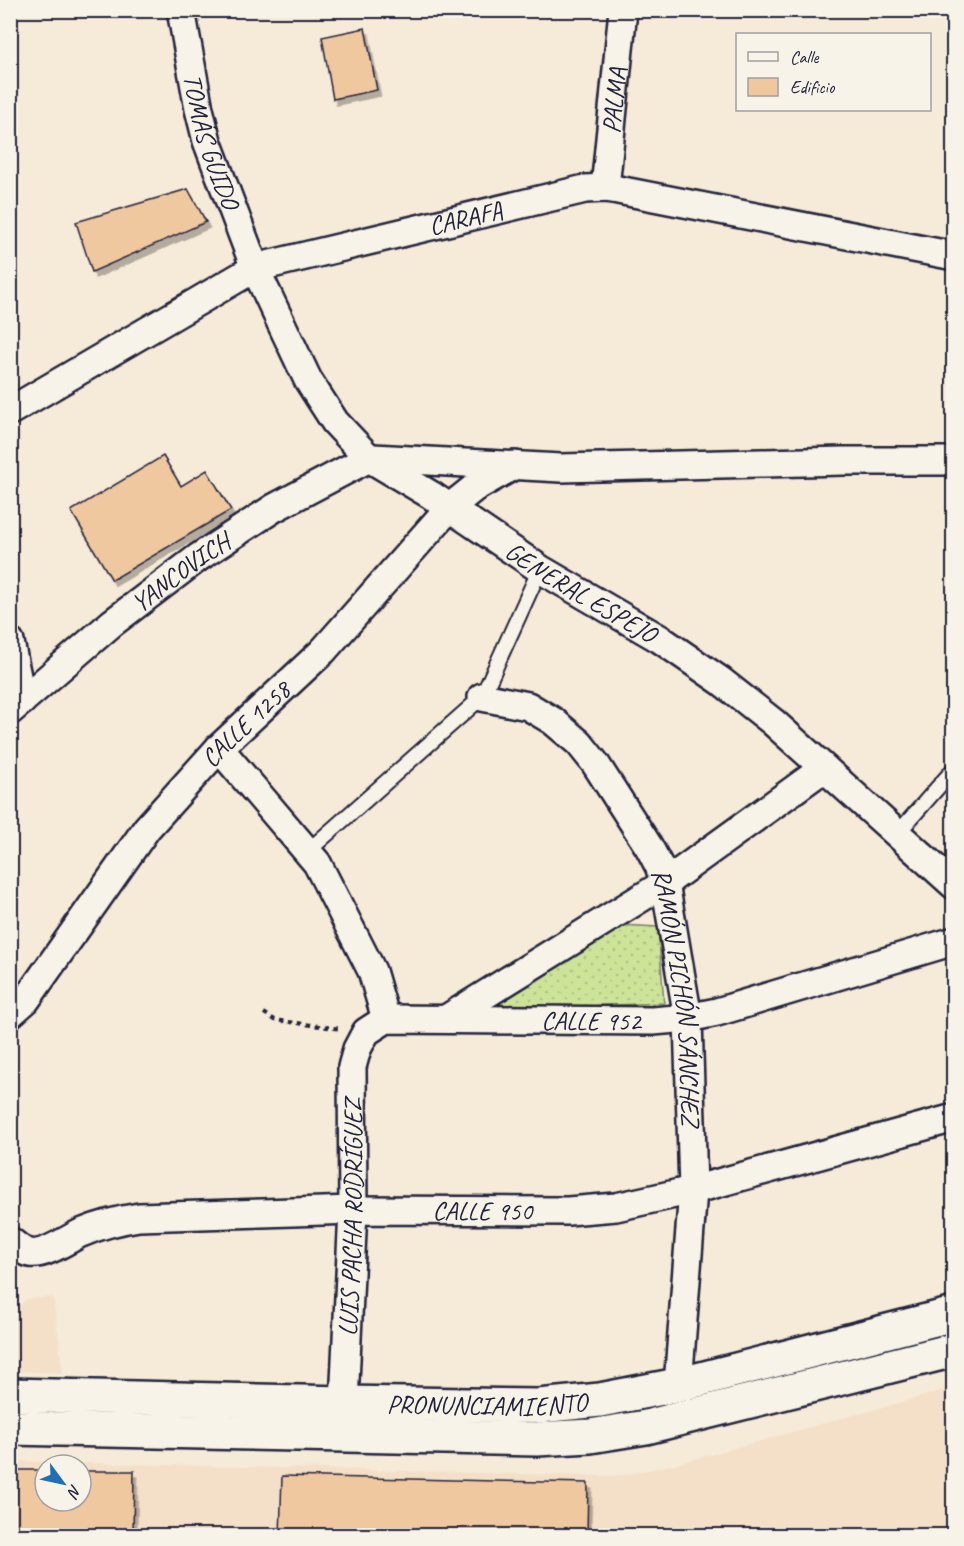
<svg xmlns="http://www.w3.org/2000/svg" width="964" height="1546" viewBox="0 0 964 1546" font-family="Caveat,sans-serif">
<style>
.built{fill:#f4e0c8;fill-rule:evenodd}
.grass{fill:url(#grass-dots);stroke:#77826a;stroke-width:1.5}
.building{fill:#f0c89f;stroke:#22223b;stroke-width:1.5;filter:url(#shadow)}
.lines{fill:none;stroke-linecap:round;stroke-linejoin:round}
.lane-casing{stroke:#22223b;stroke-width:18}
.street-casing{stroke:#22223b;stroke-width:32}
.secondary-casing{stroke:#22223b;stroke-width:38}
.path{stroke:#22223b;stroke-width:4;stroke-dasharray:4.5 4.5;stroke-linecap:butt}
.lane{stroke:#f7f3e8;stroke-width:14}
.street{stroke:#f7f3e8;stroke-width:27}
.secondary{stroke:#f7f3e8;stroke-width:33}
.labels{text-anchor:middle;stroke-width:4.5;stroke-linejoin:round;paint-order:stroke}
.street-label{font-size:26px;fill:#22223b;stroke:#f7f3e8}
</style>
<defs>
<pattern id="grass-dots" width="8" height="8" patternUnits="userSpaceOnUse" patternTransform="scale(1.5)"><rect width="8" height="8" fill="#cce398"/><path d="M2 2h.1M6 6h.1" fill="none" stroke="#afc284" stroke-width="1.8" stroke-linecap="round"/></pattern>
<filter id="shadow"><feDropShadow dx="3.5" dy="6" stdDeviation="0" flood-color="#0004"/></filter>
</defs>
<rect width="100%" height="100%" fill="#f6ead9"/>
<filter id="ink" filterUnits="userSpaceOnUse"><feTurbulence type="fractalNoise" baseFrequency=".0167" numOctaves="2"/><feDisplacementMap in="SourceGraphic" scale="12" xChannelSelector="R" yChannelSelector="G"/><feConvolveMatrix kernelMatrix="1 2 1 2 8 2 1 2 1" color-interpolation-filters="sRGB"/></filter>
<g filter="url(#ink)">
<g class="built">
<path d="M53,1297L63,1373L11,1371V1316L26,1299Z"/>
<path d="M953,1388V1535L11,1536V1461L599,1476L624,1475L676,1464ZM45,1465H81V1501H45Z"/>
</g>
<path class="grass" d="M620,925L658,927L664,1003L489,1010Z"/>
<g class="building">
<path d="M365,28L377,90L333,99L322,37Z"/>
<path d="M188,189L206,222L92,272L76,222Z"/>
<path d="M163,456L181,486L207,470L231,510L112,580L71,511Z"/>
<path d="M10,1470H45V1501H81V1471H134L133,1536H10Z"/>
<path d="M282,1476L588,1483L587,1536H280Z"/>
</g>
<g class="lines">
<defs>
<g id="lane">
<path d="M897,834L954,769"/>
<path d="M308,851L482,697L540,569"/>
</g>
<g id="street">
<path id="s1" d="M181,10L199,109L207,141L255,268L308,380L335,422L350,438L369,458L431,495L540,569L660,639L721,681L773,722L954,885"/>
<path id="s2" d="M605,188L623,10"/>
<path id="s3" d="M10,411L255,268L585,189L605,188L618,190L954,256"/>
<path d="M373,458L561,468L843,461H954"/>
<path d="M10,642L22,701"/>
<path id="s4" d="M482,697L528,706L553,721L579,743L595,763L649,847L659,866L665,883L688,1018L693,1190L678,1385"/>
<path id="s5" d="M10,711L112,623L199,557L274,508L369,458"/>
<path d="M219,748L317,863L372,971L386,1019"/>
<path id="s6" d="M10,1014L26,1000L147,828L219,748L323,651L449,508L474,488L515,465"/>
<path d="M446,1019L665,883L824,768"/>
<path id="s7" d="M10,1241C16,1245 22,1252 30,1253C44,1256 68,1239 81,1233C100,1225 119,1220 139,1217L353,1210L568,1211L616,1207L693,1190L954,1118"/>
<path id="s8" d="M344,1403L353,1210L352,1067L357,1049L366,1032L386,1019L653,1021L688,1018L717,1012L954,941"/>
</g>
<g id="secondary">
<path id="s9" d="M10,1395L344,1403L539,1406L600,1400L678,1385L954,1314"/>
<path d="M10,1428L537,1439L590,1436L646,1427L954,1350"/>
</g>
</defs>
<use href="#lane" class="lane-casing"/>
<use href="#street" class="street-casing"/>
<use href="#secondary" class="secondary-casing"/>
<path class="path" d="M264,1013L275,1020L341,1029"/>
<use href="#lane" class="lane"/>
<use href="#street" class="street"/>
<use href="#secondary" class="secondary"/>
</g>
</g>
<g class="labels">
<g class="street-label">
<text dy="9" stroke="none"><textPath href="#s2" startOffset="88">PALMA</textPath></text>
<text dy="9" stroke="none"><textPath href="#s1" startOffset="135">TOMÁS GUIDO</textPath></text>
<text dy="9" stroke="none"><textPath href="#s3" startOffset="500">CARAFA</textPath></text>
<text dy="9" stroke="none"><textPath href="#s5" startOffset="220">YANCOVICH</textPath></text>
<text dy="9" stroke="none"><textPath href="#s1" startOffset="744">GENERAL ESPEJO</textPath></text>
<text dy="9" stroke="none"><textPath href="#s6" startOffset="375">CALLE 1258</textPath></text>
<text dy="9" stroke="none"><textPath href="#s4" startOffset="390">RAMÓN PICHÓN SÁNCHEZ</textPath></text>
<text dy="9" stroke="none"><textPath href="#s8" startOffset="603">CALLE 952</textPath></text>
<text dy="9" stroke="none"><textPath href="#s7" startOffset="483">CALLE 950</textPath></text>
<text dy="9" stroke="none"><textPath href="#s8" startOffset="186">LUIS PACHA RODRÍGUEZ</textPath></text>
<text dy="9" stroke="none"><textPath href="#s9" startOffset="477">PRONUNCIAMIENTO</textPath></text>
</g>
</g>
<rect width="964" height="1546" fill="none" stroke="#f7f3e8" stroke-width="36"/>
<rect x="18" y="18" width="928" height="1510" fill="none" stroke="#22223b" stroke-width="2" filter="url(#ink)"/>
<rect x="736" y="33" width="195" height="78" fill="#f7f3e8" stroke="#a29fa3" stroke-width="1.5"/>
<rect x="748" y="52" width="30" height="9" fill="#f7f3e8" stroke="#a29fa3" stroke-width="1.5"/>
<text x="790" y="63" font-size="18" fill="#22223b">Calle</text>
<rect x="748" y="78" width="30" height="18" fill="#f0c89f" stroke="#a29fa3" stroke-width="1.5"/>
<text x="790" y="93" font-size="18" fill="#22223b">Edificio</text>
<g transform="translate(63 1483) rotate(123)"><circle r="28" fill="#f7f3e8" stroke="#a29fa3" stroke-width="1.5"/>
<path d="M0-4.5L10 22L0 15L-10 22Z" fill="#1f6fb2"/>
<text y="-9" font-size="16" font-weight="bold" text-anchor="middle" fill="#22223b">N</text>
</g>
</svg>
